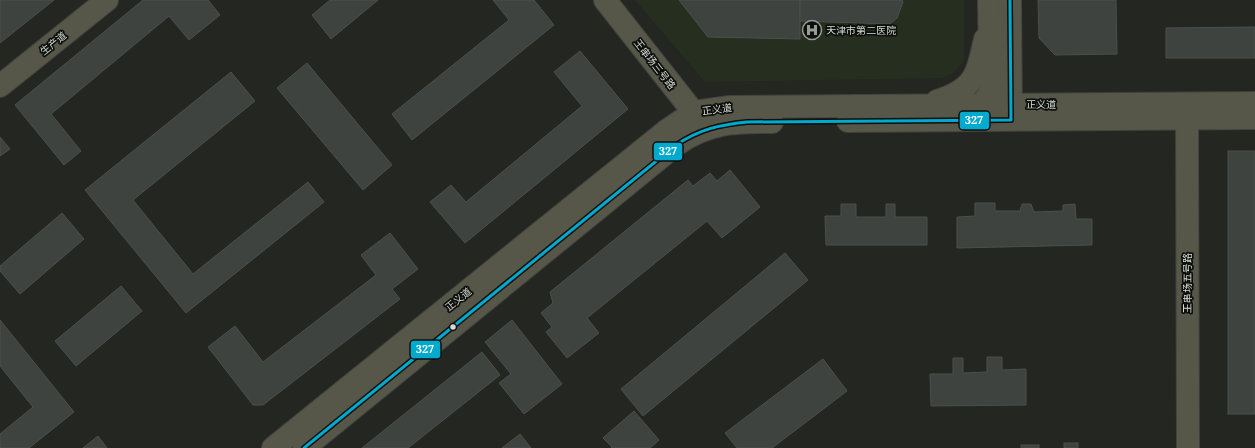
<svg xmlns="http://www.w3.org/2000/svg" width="1255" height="448" viewBox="0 0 1255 448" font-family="'Noto Serif','Noto Sans SC',serif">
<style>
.built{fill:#252e1f}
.building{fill:#3f4340;stroke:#4c504c}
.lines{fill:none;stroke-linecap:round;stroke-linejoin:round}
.minor-casing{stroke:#40423e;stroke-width:24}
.tertiary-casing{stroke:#40423e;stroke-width:24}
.minor{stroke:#565649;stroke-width:22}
.tertiary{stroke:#565649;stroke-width:22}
.bus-1-casing{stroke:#0d100c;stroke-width:6}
.bus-1{stroke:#00a9ce;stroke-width:3}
.bus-dot{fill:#d6dbd4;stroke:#0d100c;stroke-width:1.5}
.labels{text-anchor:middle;stroke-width:3.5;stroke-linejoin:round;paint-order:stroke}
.poi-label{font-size:10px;fill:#d6dbd4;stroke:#0d100c;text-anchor:start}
.street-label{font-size:10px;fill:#d6dbd4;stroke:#0d100c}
.line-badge{stroke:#0d100c;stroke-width:1.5}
.badge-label{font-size:11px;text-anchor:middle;font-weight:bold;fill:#fff}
</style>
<rect width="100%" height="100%" fill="#232621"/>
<path class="built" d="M635,0H964V60L959,67L952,74L942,78L705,82Z"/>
<g class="building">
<path d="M0,0L2,1L4,0H54L0,43Z"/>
<path d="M143,0H208L220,15L189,40L169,16L51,114L81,151L64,165L15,105Z"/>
<path d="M330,0H378L331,39L312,15Z"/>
<path d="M493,0H534L554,25L412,140L392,114L509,20Z"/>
<path d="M679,0H800V39L708,37Z"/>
<path d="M800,0H902L903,2L897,18L890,24L800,21Z"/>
<path d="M1038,0H1116L1117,54L1055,55L1039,38Z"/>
<path d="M1255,27V58H1166V28Z"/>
<path d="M580,51L628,109L465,243L430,202L451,185L466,202L582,106L554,72Z"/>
<path d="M307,63L392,165L363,190L277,88Z"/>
<path d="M231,72L255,101L133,200L193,274L308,182L324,202L186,313L85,190Z"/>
<path d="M0,137L10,149L0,156Z"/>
<rect x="1228" y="151" width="27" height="263"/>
<path d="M730,170L760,207L722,238L707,221L587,318L599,333L567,358L546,332L552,327L541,313L553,303L550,292L688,180L693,186L710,173L717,181Z"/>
<path d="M975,203H995V211H1020L1022,204H1031L1034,212L1063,211V205L1075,204L1076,219H1092V245L957,248V217L975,216Z"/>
<path d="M841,204H856V217H886V204H895V217H927V245H826L825,216H841Z"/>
<path d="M62,213L84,239L20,294L0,271V266Z"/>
<path d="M390,233L418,269L392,289L400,299L263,405H253L208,347L235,326L263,362L376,275L361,255Z"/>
<path d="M785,253L808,280L643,416L621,389Z"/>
<path d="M121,286L142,311L76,366L55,341Z"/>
<path d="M0,320L74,412L29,448H0V434L33,407L0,366Z"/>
<path d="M512,320L562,384L524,414L499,383L511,374L485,342Z"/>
<path d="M482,352L500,375L408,448H362Z"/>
<path d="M987,357H1002V370L1026,369V405L931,406L930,374H953V358H963V373L987,372Z"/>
<path d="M823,359L847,391L772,448H737L725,433Z"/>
<path d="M634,411L659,440L650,448H611L612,447L603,438Z"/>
<path d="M520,434L531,448H502Z"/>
<path d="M98,436L107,448H83Z"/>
<rect x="1064" y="443" width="14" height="5"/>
<rect x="1021" y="445" width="18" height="3"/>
</g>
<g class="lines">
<defs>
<path id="minor" d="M0,86L107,0"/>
<g id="tertiary">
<path d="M605,0L702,123"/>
<path d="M989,0L990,59"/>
<path d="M1010,0L1011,119"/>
<path d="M937,101C975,89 977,75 985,39"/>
<path d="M971,111C976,108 981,105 984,101C998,85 998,59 1001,39"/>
<path d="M1187,119L1188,448"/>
<path d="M848,121L1255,118"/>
<path d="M273,448L666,131L694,112L730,107L1255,103"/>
<path d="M304,448L676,145C708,122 734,122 772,122"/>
</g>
</defs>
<use href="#minor" class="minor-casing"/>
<use href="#tertiary" class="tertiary-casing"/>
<use href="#minor" class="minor"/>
<use href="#tertiary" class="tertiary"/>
<defs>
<path id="bus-1" d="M304,448L676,145C700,129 719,125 747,122L1011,120L1010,0"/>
</defs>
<use href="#bus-1" class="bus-1-casing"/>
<use href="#bus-1" class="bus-1"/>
</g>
<defs>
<symbol id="hospital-ring" viewBox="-11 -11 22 22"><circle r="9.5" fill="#0d100c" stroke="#979c95" stroke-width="1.5"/><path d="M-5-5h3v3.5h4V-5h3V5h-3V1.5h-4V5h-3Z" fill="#979c95"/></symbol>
</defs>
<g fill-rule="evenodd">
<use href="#hospital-ring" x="801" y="19" width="22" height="22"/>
</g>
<circle class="bus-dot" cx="453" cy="327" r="3.5"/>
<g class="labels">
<g class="poi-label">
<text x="826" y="34">天津市第二医院</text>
</g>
<g class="street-label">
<text transform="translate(53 43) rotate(-39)" y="4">生产道</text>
<text transform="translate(655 64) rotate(52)" y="4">王串场三号路</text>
<text x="1041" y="108">正义道</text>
<text transform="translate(717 109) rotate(-7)" y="4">正义道</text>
<text transform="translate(1187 283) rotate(-90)" y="4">王串场五号路</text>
<text transform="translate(458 299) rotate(-39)" y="4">正义道</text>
</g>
</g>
<g class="line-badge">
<rect x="959" y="111" width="31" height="19" rx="4" fill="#00a9ce"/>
<rect x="653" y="142" width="30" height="19" rx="4" fill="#00a9ce"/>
<rect x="410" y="340" width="31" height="19" rx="4" fill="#00a9ce"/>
</g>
<g class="badge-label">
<text x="974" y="124">327</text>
<text x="668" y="155">327</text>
<text x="425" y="353">327</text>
</g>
</svg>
